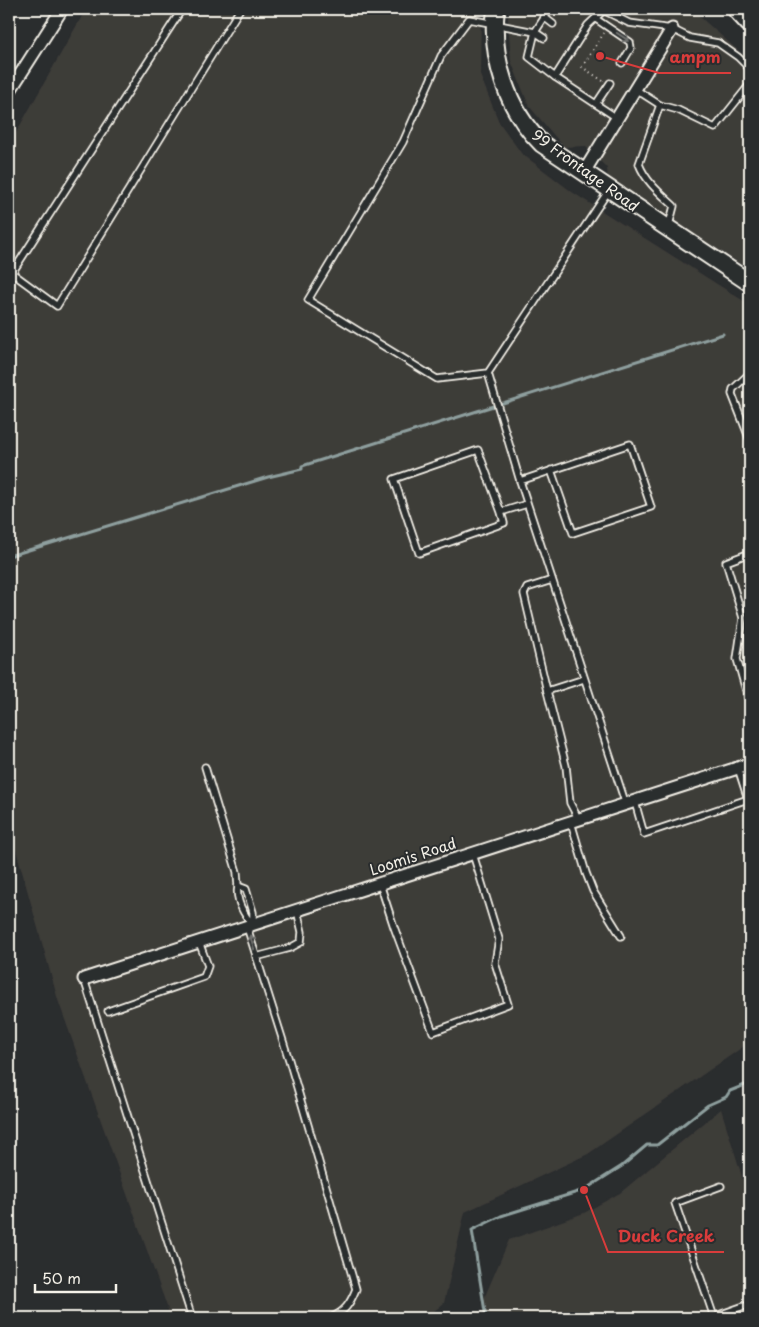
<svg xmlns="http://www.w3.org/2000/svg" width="759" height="1327" viewBox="0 0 759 1327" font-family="'Playpen Sans',sans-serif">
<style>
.built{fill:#3e3c39}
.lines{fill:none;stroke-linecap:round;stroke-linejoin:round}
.stream{stroke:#8e9f9e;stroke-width:3}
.lane-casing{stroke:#f4f1e8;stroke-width:9}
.street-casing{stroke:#f4f1e8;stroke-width:15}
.secondary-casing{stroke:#f4f1e8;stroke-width:20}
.highway-casing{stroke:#f4f1e8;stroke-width:24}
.path{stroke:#f4f1e8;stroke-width:2;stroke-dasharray:1 4;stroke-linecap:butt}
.lane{stroke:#2a2d2e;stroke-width:5.5}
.street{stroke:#2a2d2e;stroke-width:11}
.secondary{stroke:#2a2d2e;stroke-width:16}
.highway{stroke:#2a2d2e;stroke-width:20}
.oneway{stroke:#71726f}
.labels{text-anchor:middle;stroke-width:4;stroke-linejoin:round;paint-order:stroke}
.street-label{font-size:15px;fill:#f4f1e8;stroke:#2a2d2e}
.leader{fill:none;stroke:#d93c3b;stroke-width:2}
.callout-dot{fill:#d93c3b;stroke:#2a2d2e;stroke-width:2}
.callout-label{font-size:16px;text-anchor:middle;font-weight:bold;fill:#d93c3b;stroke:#2a2d2e;stroke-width:4;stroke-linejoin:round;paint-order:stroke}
</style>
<rect width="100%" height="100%" fill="#2a2d2e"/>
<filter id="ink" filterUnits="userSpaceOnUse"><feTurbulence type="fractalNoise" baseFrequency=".02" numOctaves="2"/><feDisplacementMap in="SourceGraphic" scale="10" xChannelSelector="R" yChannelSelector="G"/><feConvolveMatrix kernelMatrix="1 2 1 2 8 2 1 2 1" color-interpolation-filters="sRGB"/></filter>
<g filter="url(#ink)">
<g class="built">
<path d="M86,9H481L480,75L499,122L521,153L572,192L750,305V1042L588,1154L465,1212L444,1303L426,1318H171L58,1000L9,825V145Z"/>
<path d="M511,9H691L750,61V270L608,179L607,168L585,146L564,147L529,106L511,61L508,18Z"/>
<path d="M721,1109L750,1202V1318H487L482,1303L509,1240L584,1213L620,1193Z"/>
</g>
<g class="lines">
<g class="stream">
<path d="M9,556L268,477L302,469V466L723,334"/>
<path d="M486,1318L472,1230L501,1216L584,1190L622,1166L647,1145H657L708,1105L726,1097L730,1091L750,1083"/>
</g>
<defs>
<g id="lane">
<path d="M182,9L12,273L57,306L240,9"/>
<path d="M550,9L535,32L529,57L555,77"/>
<path d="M601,9L629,23L672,29L690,38L718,43L738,57L750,69"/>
<path d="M605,9L588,25L555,77L617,118"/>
<path d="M544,17L553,24"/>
<path d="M596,19L630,42L631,48L622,63"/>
<path d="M544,38L535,32L469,19L441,56L403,142L308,300L437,379L488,373L609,190"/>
<path d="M635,89L660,105L678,110L715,128L750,84"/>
<path d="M596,104L610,83"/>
<path d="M660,105L639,164C646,182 660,193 674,206L669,225"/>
<path d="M488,373L520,481"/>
<path d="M750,373L733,389L732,394L750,440"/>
<path d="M551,470L573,533L651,507L630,444L520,481L626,805"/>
<path d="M501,512L504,523L419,553L394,479L478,450L501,512L527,504"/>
<path d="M750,553L726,562L743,618L737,659L750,705"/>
<path d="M547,691L524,594L527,588L552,580"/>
<path d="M205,767L237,872L238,886"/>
<path d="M635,802L644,834L748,799L738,768"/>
<path d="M579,820L570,803L566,766L547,691L584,679"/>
<path d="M571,822L586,873L593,891L621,936"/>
<path d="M380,884L394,927L433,1032L508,1004L495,963L499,939L473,854"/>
<path d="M238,886L246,889L253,912V925C244,915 235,900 238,886Z"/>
<path d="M247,927L289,1060L356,1289C350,1304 345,1312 330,1318"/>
<path d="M256,957L290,948L301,942L302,932L297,910"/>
<path d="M84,979L192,1318"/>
<path d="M108,1011L204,977L208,966L199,942"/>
<path d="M714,1317L675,1203L721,1186"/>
<path d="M710,1318L744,1306L750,1307"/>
</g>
<g id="street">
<path d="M9,92L62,9"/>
<path d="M584,172L672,29"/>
<path d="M84,979L750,764"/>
</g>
<path id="secondary" d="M496,9C490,57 507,110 542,144L750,283"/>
<path id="highway" d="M738,9L750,22"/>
</defs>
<use href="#lane" class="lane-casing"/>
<use href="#street" class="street-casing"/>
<use href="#secondary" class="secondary-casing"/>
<use href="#highway" class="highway-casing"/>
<path class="path" d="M603,81L582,67L604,33"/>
<use href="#lane" class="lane"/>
<use href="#street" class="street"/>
<use href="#secondary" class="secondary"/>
<use href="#highway" class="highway"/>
</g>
<defs><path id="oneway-shaft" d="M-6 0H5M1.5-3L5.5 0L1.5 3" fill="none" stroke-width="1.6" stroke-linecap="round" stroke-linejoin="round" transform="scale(1.25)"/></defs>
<g class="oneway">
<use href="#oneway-shaft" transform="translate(623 37) rotate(33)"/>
<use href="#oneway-shaft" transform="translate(252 942) rotate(-106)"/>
</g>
</g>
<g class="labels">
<g class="street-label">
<text transform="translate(585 171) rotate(36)" y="5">99 Frontage Road</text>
<text transform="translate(413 857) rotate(-18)" y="5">Loomis Road</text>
</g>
</g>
<path class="leader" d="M600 56L659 73H731M584 1190L608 1252H724"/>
<g class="callout-dot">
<circle cx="600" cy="56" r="5"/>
<circle cx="584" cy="1190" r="5"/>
</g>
<g class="callout-label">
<text x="695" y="63">ampm</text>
<text x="666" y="1242">Duck Creek</text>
</g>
<rect width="759" height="1327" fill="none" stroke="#2a2d2e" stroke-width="30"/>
<rect x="15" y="15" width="729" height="1297" fill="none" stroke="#f4f1e8" stroke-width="2" filter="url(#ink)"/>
<path d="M35 1284v8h81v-8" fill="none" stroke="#f4f1e8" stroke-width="2.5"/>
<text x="42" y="1284" font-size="15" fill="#f4f1e8" stroke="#2a2d2e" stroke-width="4" paint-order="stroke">50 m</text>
</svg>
